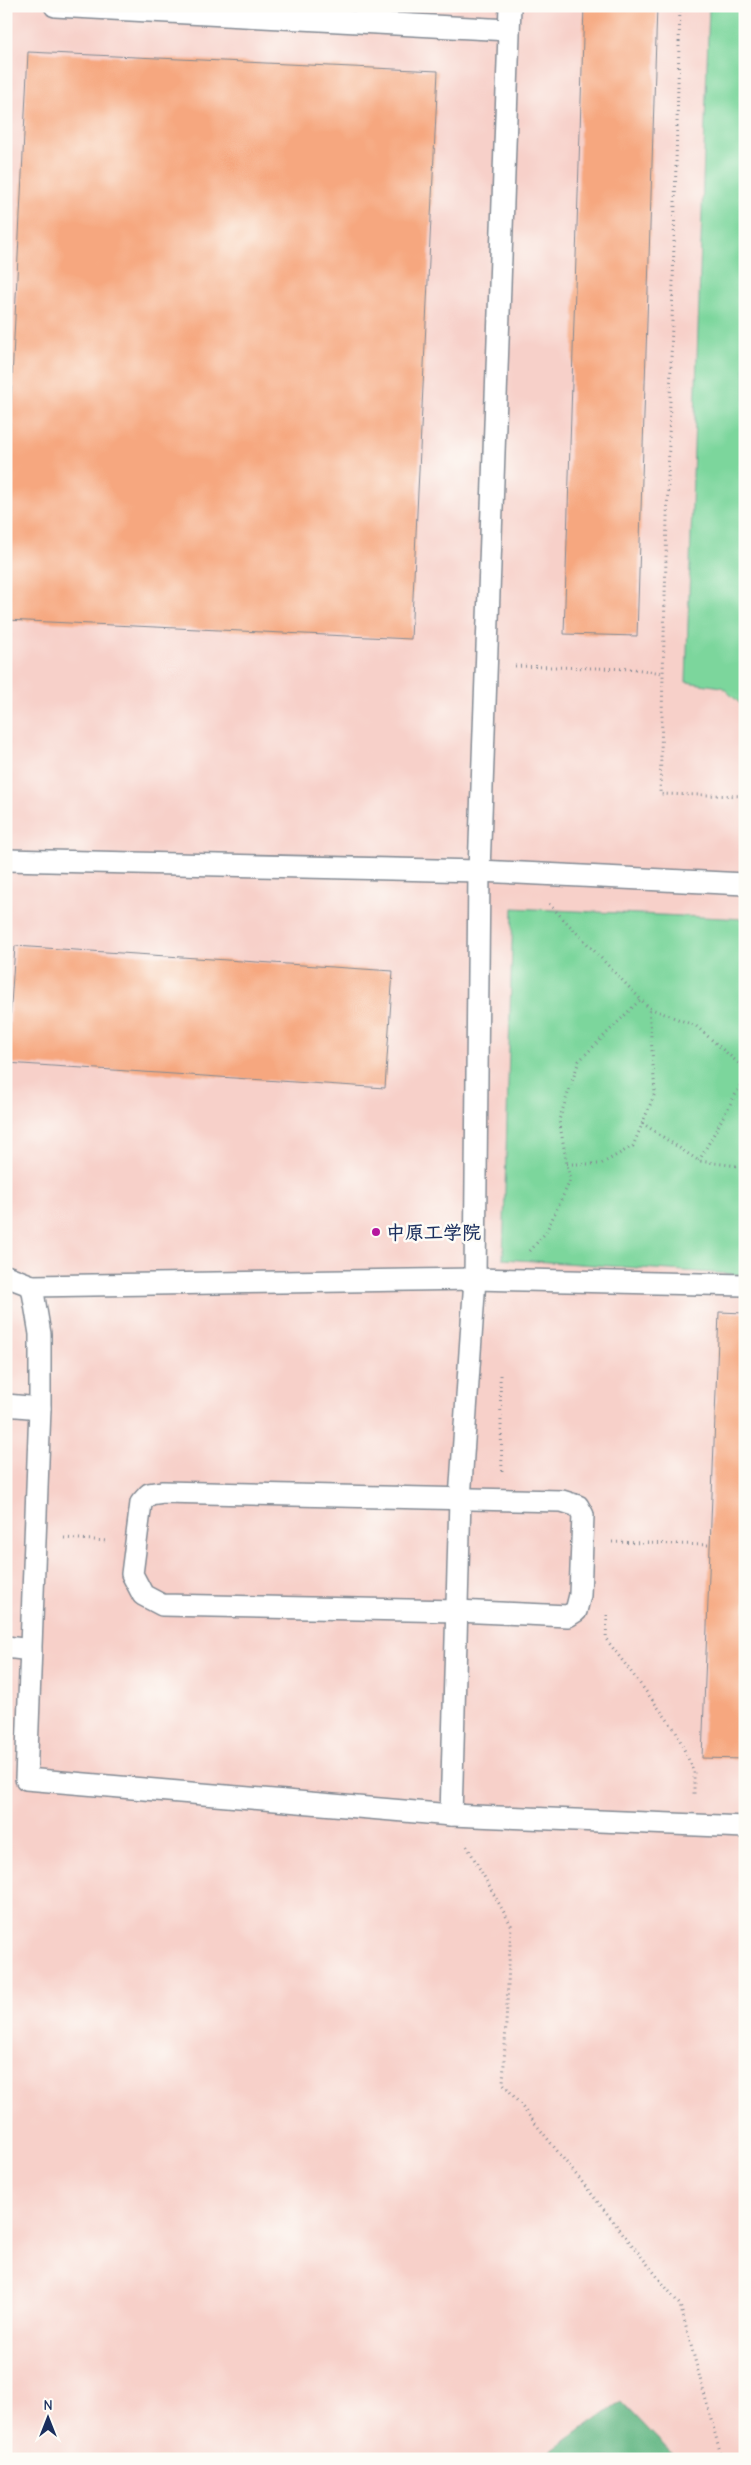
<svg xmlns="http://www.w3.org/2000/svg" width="751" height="2465" viewBox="0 0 751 2465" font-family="'Comic Neue','LXGW WenKai TC',sans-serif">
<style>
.built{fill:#f7d0c9}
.green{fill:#7bd69c;stroke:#4b827d}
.forest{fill:#64b784;stroke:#407371}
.building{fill:#f6a77f}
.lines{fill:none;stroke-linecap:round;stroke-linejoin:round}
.service-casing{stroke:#838a93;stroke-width:24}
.path{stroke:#838a93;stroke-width:3;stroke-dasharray:1 4;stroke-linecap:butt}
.service{stroke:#fff;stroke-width:21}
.poi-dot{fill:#b5179e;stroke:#fdfcf7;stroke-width:2}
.labels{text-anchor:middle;stroke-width:5;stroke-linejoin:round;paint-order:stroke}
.poi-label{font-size:19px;font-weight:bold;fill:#1b2f5e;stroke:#fdfcf7;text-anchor:start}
</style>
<rect width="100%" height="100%" fill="#fdfcf7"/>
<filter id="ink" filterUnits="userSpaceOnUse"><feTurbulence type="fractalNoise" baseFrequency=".02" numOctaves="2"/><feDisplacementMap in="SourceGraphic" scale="10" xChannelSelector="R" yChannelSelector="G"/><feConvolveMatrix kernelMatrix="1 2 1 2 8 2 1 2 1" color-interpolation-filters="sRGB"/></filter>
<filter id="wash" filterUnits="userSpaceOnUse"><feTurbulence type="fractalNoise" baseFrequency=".0096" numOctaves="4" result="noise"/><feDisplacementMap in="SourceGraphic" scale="20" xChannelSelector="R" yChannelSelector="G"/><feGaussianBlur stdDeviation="1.12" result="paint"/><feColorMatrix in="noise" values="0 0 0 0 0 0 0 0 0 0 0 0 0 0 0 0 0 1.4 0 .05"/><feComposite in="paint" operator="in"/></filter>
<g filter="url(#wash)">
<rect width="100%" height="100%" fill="#ebe6c8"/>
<rect class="built" x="6" y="6" width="739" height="2453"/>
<g class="green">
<path d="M709,6H745V708L722,687L686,682Z"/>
<path d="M513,908L745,919V1275L503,1259Z"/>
</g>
<path class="forest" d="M621,2401L676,2458L540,2459Z"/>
<g id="blocks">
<g class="building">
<path d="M584,6H657L637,636L564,634Z"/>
<path d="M28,52L438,71L411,639L6,620V502Z"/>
<path d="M15,946L393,971L385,1088L7,1063Z"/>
<path d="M719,1312L745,1313V1759L702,1758Z"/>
</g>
</g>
</g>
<g filter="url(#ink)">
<use href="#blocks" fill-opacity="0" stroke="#838a93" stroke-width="1"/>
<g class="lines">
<defs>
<g id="service">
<path d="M55,6L509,30"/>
<path d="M6,860L479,871L745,884"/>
<path d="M6,1276L32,1286L40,1334V1408L26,1779L451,1815L745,1827"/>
<path d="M32,1286L475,1279L745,1285"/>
<path d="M6,1405L40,1408"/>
<path d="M163,1492L562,1501L578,1506L583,1515L580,1595L576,1611L568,1616L457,1611L162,1605L143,1595L132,1574L141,1503L149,1494Z"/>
<path d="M6,1647L31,1650"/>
<path d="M451,1815L460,1499L475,1279L479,871L510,6"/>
</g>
</defs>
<use href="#service" class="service-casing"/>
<g class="path">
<path d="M680,6L660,794L745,796"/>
<path d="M515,666L634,669L663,673"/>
<path d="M549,904L649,1008L696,1026L745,1069"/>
<path d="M642,1123L699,1161L745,1167"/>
<path d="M699,1161L745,1077"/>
<path d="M567,1164H601L633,1146L655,1093L649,1008"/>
<path d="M530,1251L546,1232L570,1181L559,1120L579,1061L640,1000"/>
<path d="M500,1375L502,1471"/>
<path d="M64,1538L108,1541"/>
<path d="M612,1542L709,1545"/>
<path d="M607,1615L606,1639L676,1731L694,1772V1797"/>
<path d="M467,1846L511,1925L503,2083L680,2305L722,2459"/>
</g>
<use href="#service" class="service"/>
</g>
</g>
<circle class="poi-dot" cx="376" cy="1232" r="5"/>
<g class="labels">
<g class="poi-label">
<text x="386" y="1239">中原工学院</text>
</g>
</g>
<rect width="751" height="2465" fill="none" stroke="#fdfcf7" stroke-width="25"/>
<g transform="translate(48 2418)" stroke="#fdfcf7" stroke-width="4" paint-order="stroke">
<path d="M0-4L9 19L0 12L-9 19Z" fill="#1b2f5e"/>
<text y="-8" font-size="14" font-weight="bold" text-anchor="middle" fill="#1b2f5e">N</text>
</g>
</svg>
